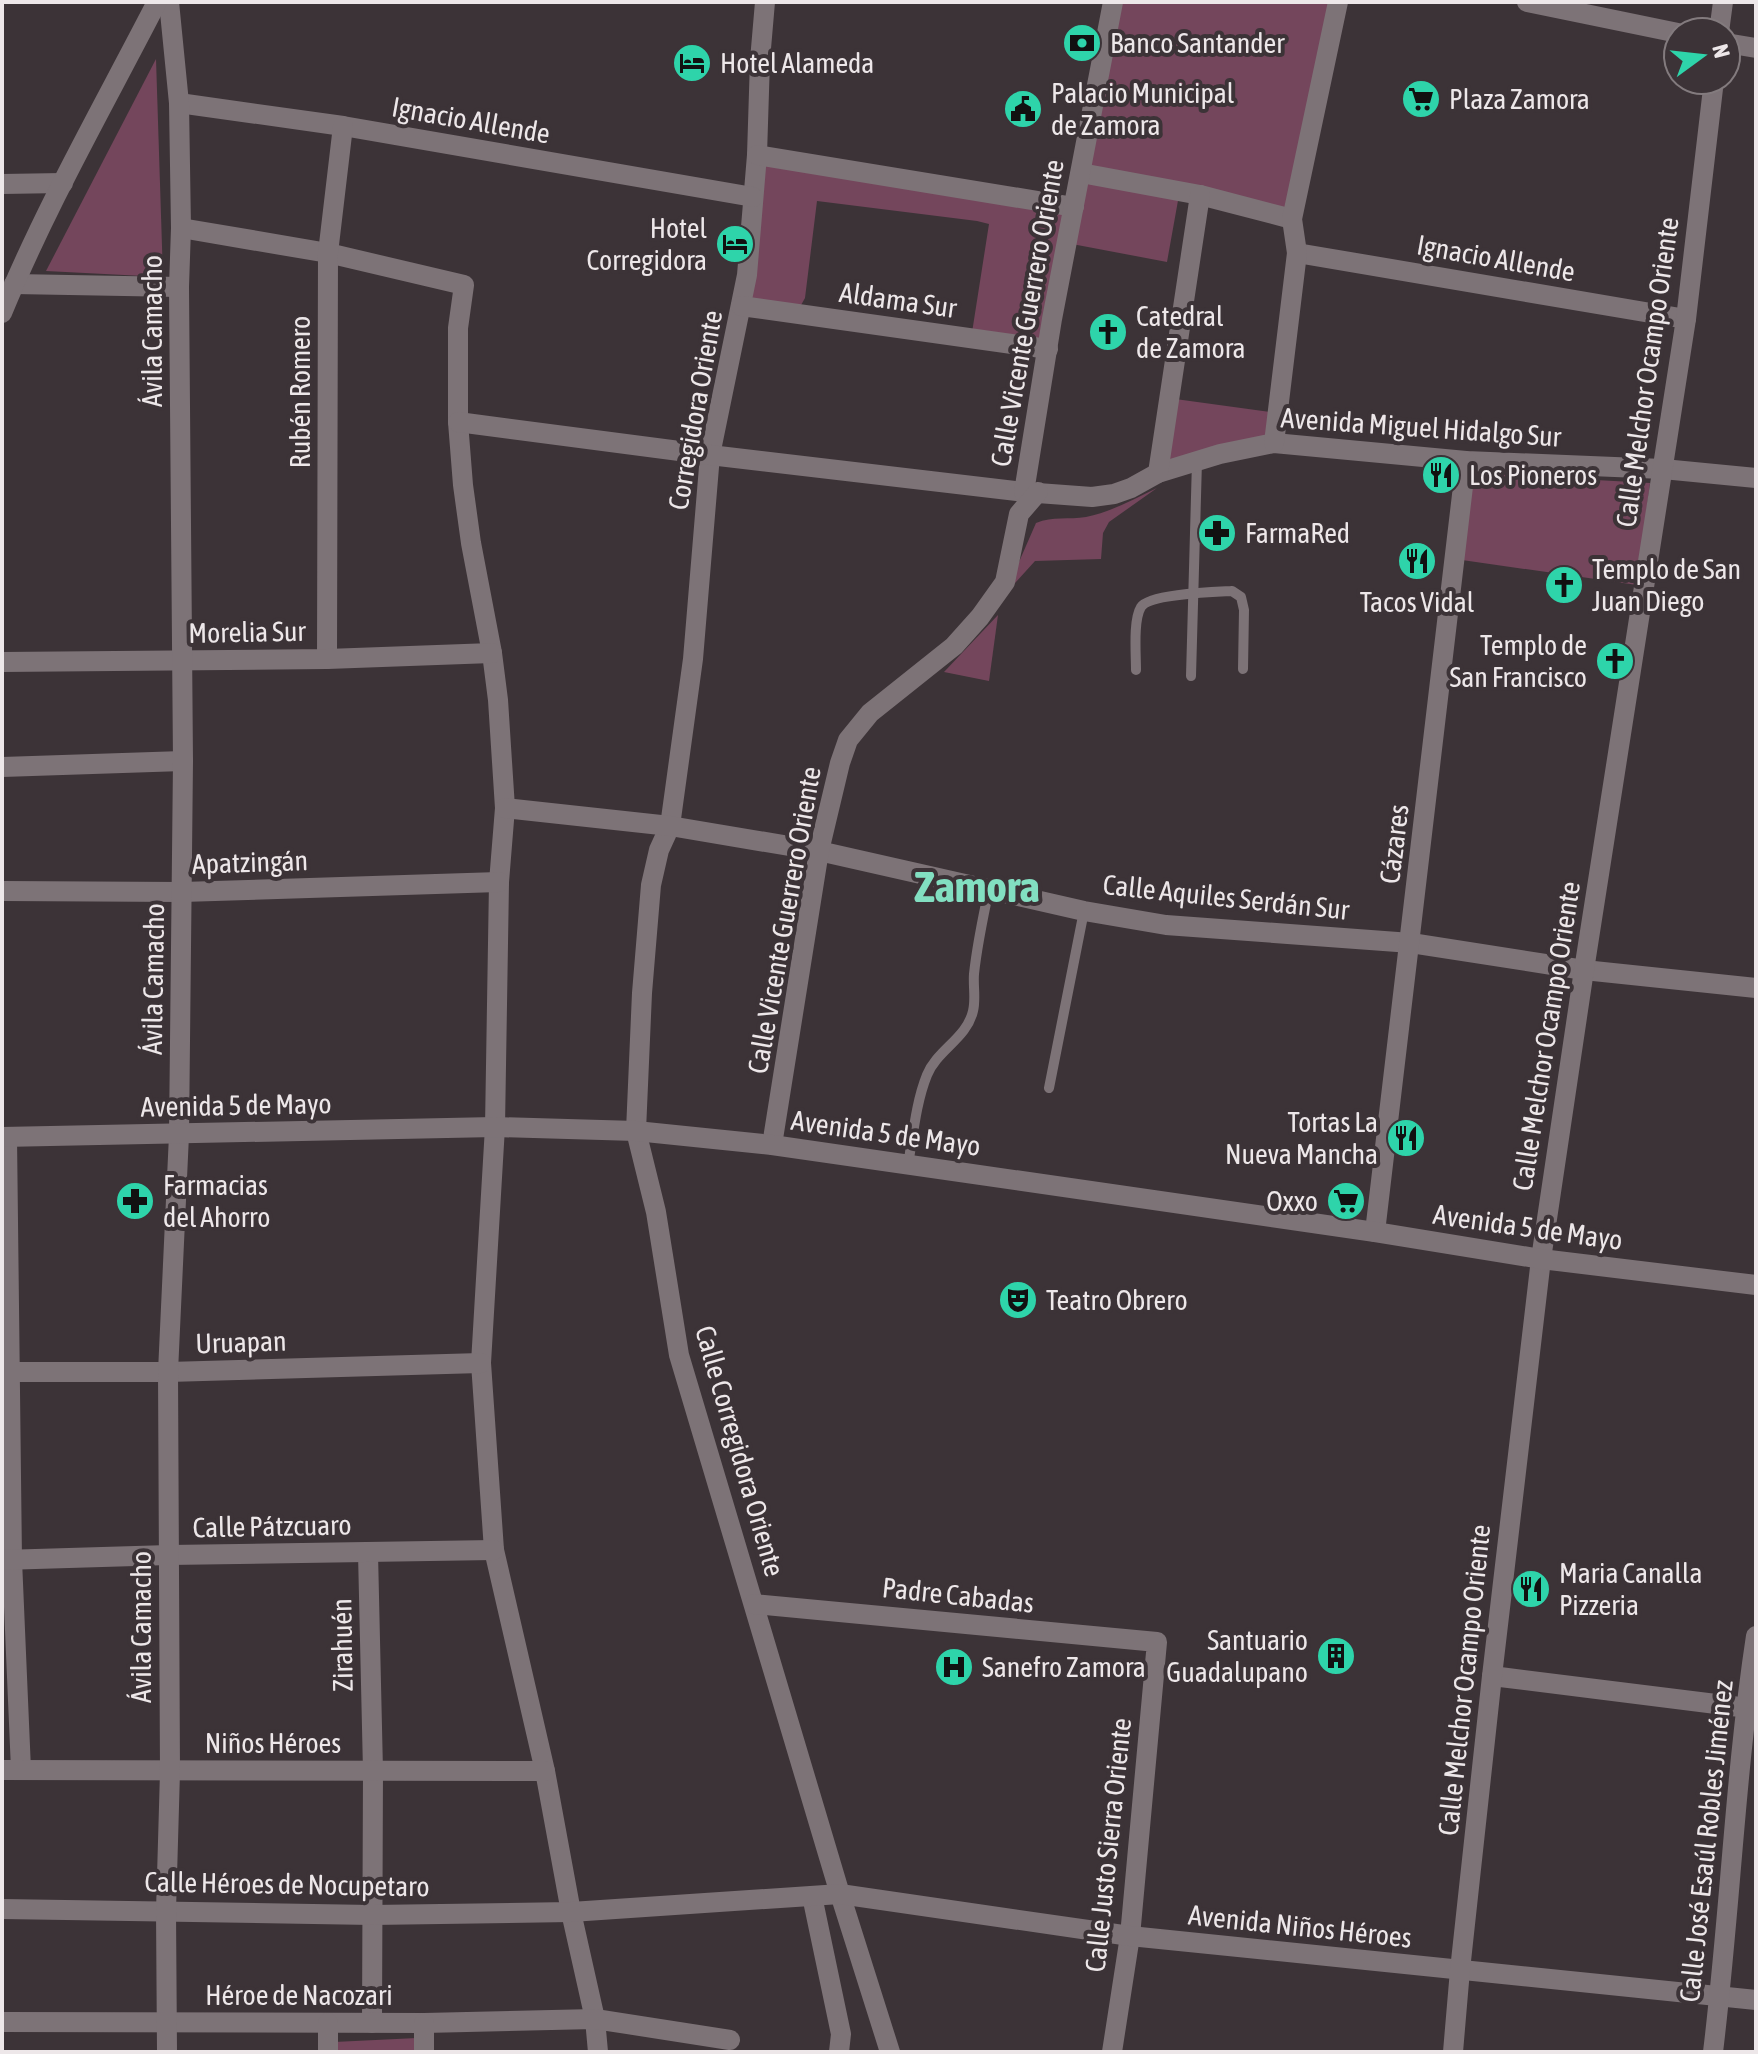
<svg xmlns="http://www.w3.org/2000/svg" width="1758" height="2054" viewBox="0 0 1758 2054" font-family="'Asap Condensed',sans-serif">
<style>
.green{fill:#74465c}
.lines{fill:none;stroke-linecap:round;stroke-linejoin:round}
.lane{stroke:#7d7377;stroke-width:10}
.street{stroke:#7d7377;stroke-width:20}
.secondary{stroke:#7d7377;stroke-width:20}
.labels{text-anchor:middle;stroke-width:8;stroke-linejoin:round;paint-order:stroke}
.poi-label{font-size:28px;fill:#ede7e9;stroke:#3c3337;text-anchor:start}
.street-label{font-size:28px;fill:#ede7e9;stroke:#3c3337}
.town-label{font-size:44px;font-weight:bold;fill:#82dfc1;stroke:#3c3337}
</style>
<rect width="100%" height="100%" fill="#3c3337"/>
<g class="green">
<path d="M1117,2H1338L1292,219L1179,195L1167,262L1072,244L1081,173Z"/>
<path d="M156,59L163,277L46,271Z"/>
<path d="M765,157L1068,206L1041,347L971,339L989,224L977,221L817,201L805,298L796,314L741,306Z"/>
<path d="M1168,398L1277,413L1274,443L1158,473Z"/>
<path d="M1472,473L1650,483L1637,585L1462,560Z"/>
<path d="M1157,488L1109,522L1103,533L1101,559L1035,561L1005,594L1036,523C1053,516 1069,520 1086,517C1111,512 1134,499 1157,488Z"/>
<path d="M998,615L989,681L944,672Z"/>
<path d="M417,2038L416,2052H334V2042Z"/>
</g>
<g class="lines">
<g class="lane">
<path d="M1136,670C1136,654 1133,620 1141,607C1149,594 1215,592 1232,591L1241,597L1244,610L1243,669"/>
<path d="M1191,676L1197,461"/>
<path d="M1049,1088L1084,911"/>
<path d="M908,1165C913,1136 916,1102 927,1075C937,1050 967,1038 973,1011C976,999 973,986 974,974C977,945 983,917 989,889"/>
</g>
<g class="street">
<path d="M765,2L760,60L757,155L747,275L710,455L693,659L670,826L659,850L651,885L642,993L636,1131L656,1212L679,1355L840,1894L890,2052"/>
<path d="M1719,32L1723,2"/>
<path d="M179,103L343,126L753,197"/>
<path d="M757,155L1074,207"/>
<path d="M1081,173L1200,195L1292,219"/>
<path d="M2,184L63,183"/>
<path d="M181,228L328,253L464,285L458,328V422L463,485L471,543L492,653L498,700L505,808L499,882L495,1127L481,1363L494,1550L545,1771L571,1912L595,2019L598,2052"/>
<path d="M1297,253L1686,319"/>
<path d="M14,284L179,287"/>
<path d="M741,306L1048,349"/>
<path d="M458,422L710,455L1024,492L1092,497L1114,494L1131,488L1158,473L1220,454L1274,443L1466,461L1663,469L1756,478"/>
<path d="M1274,443L1297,253L1292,219L1338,2"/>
<path d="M1158,473L1200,195"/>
<path d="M1024,492L1052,319L1113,2"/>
<path d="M327,659L328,253L343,126"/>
<path d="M2,662L327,659L492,653"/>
<path d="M2,767L183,761"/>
<path d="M505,808L670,826L819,851L1084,911L1166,925L1411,943L1584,970L1756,988"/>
<path d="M2,891L182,892L499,882"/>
<path d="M7,1137L12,1560L21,1770"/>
<path d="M772,1145L819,851L840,763L848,740L870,713L954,646L980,617L1005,582L1019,514L1038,492"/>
<path d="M1375,1232L1466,461"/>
<path d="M2,1372H168L481,1363"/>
<path d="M368,1553L373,1771L372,2023"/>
<path d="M2,1560L169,1555L494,1550"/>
<path d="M754,1604L1157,1642L1130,1936L1112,2052"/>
<path d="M1492,1676L1756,1709"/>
<path d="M2,1770L545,1771"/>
<path d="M812,1896L841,2034L839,2052"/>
<path d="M2,1909L372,1915L571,1912L840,1894L1130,1936L1756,2000"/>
<path d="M2,2022L424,2023L595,2019L730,2040"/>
<path d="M328,2023V2052"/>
<path d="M424,2023V2052"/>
<path d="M167,2052L166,1911L170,1772L168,1372L179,1135L183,761L179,287L181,228L179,103L169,2"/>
<path d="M1453,2052L1460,1970L1492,1676L1541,1259L1584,970L1686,319L1714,80"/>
<path d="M1713,2052C1730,1914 1735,1774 1756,1636"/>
</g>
<g class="secondary">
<path d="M1527,2L1678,33"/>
<path d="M1726,43L1756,48"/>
<path d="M2,313C46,206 104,105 157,2"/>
<path d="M2,1137L495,1127L636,1131L772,1145L1375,1232L1541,1259L1756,1285"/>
</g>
</g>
<defs>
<symbol id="bank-disc" viewBox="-11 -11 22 22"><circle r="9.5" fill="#2ed4aa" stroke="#3c3337"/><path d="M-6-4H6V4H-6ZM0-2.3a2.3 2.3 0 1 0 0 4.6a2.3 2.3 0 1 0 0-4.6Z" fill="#111"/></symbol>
<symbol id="hotel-disc" viewBox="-11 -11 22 22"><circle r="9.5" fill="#2ed4aa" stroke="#3c3337"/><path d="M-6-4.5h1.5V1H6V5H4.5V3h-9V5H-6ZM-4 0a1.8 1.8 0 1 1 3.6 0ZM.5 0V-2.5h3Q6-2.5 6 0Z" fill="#111"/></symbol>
<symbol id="supermarket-disc" viewBox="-11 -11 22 22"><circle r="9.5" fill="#2ed4aa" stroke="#3c3337"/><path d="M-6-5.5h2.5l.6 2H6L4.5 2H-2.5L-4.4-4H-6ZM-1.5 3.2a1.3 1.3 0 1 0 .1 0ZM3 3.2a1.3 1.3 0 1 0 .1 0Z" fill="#111"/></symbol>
<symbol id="civic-disc" viewBox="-11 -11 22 22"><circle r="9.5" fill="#2ed4aa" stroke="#3c3337"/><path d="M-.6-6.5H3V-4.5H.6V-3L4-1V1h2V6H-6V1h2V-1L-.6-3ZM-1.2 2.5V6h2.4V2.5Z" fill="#111"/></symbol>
<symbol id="church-disc" viewBox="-11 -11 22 22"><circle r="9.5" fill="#2ed4aa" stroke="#3c3337"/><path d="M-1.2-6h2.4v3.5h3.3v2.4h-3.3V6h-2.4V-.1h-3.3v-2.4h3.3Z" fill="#111"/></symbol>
<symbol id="restaurant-disc" viewBox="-11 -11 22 22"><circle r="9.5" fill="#2ed4aa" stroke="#3c3337"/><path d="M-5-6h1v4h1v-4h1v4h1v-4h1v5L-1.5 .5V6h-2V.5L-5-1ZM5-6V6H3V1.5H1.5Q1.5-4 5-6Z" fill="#111"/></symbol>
<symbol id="pharmacy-disc" viewBox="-11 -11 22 22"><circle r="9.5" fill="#2ed4aa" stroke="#3c3337"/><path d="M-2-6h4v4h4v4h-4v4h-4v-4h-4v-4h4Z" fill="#111"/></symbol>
<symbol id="theatre-disc" viewBox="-11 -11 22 22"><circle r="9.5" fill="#2ed4aa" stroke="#3c3337"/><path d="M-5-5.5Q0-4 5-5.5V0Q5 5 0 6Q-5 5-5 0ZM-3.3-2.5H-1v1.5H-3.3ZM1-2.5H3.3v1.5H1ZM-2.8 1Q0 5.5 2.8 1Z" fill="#111"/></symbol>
<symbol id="building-disc" viewBox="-11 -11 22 22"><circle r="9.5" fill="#2ed4aa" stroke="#3c3337"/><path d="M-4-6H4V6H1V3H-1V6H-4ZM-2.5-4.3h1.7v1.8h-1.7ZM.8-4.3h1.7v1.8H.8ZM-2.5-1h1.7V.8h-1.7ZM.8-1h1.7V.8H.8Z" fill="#111"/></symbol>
<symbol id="hospital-disc" viewBox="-11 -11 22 22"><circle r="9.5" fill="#2ed4aa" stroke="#3c3337"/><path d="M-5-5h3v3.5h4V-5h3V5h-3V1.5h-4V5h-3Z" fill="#111"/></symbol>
</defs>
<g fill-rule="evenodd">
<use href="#bank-disc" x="1060" y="21" width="44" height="44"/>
<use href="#hotel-disc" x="670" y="41" width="44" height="44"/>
<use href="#supermarket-disc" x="1399" y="77" width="44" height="44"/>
<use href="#civic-disc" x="1001" y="87" width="44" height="44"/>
<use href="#hotel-disc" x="713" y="222" width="44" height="44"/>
<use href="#church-disc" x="1086" y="310" width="44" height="44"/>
<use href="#restaurant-disc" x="1419" y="453" width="44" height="44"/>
<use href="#pharmacy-disc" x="1195" y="511" width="44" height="44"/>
<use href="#restaurant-disc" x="1395" y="539" width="44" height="44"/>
<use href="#church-disc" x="1542" y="563" width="44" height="44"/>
<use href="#church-disc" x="1593" y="639" width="44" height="44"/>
<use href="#restaurant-disc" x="1384" y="1116" width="44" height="44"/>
<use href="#pharmacy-disc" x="113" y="1179" width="44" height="44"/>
<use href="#supermarket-disc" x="1324" y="1179" width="44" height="44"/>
<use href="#theatre-disc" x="996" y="1278" width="44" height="44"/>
<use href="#restaurant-disc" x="1509" y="1567" width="44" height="44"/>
<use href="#building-disc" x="1314" y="1634" width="44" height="44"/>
<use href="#hospital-disc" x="932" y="1645" width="44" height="44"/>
</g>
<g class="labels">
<g class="poi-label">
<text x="1110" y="53">Banco Santander</text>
<text x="720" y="73">Hotel Alameda</text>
<text x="1051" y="103">Palacio Municipal<tspan x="1051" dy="32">de Zamora</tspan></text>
<text x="1449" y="109">Plaza Zamora</text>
<text x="707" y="238" text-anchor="end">Hotel<tspan x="707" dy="32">Corregidora</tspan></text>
<text x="1136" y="326">Catedral<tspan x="1136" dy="32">de Zamora</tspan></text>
<text x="1469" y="485">Los Pioneros</text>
<text x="1245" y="543">FarmaRed</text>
<text x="1592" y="579">Templo de San<tspan x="1592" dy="32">Juan Diego</tspan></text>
<text x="1417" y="612" text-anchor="middle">Tacos Vidal</text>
<text x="1587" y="655" text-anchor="end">Templo de<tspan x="1587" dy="32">San Francisco</tspan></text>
<text x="1378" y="1132" text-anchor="end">Tortas La<tspan x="1378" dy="32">Nueva Mancha</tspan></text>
<text x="163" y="1195">Farmacias<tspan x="163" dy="32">del Ahorro</tspan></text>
<text x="1318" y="1211" text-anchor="end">Oxxo</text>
<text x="1046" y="1310">Teatro Obrero</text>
<text x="1559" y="1583">Maria Canalla<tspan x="1559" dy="32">Pizzeria</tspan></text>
<text x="1308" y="1650" text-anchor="end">Santuario<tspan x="1308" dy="32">Guadalupano</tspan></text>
<text x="982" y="1677">Sanefro Zamora</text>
</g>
<g class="street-label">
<text transform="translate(471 120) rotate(10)" y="10">Ignacio Allende</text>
<text transform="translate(1496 258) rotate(10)" y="10">Ignacio Allende</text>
<text transform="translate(898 300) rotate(8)" y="10">Aldama Sur</text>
<text transform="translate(1027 313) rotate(-80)" y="10">Calle Vicente Guerrero Oriente</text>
<text transform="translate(152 331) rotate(-90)" y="10">Ávila Camacho</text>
<text transform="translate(1647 372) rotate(-82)" y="10">Calle Melchor Ocampo Oriente</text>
<text transform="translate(300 392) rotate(-90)" y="10">Rubén Romero</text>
<text transform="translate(695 410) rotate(-80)" y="10">Corregidora Oriente</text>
<text transform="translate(1421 427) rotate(4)" y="10">Avenida Miguel Hidalgo Sur</text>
<text transform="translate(247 632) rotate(-1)" y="10">Morelia Sur</text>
<text transform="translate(1394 844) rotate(-83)" y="10">Cázares</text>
<text transform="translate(250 862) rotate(-2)" y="10">Apatzingán</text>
<text transform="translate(1226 897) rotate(6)" y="10">Calle Aquiles Serdán Sur</text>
<text transform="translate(784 920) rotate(-80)" y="10">Calle Vicente Guerrero Oriente</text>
<text transform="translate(153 979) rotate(-89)" y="10">Ávila Camacho</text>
<text transform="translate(1546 1036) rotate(-81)" y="10">Calle Melchor Ocampo Oriente</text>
<text transform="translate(236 1105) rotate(-1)" y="10">Avenida 5 de Mayo</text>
<text transform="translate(886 1133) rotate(8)" y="10">Avenida 5 de Mayo</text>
<text transform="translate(1528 1227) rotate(8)" y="10">Avenida 5 de Mayo</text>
<text transform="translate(241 1342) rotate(-2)" y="10">Uruapan</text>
<text transform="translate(740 1451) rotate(74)" y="10">Calle Corregidora Oriente</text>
<text transform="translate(272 1526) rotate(-1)" y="10">Calle Pátzcuaro</text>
<text transform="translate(958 1595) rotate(6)" y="10">Padre Cabadas</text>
<text transform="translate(141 1627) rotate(-90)" y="10">Ávila Camacho</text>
<text transform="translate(342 1645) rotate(-91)" y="10">Zirahuén</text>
<text transform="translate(1464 1680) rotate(-84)" y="10">Calle Melchor Ocampo Oriente</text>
<text x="273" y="1753">Niños Héroes</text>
<text transform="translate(1706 1841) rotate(-84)" y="10">Calle José Esaúl Robles Jiménez</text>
<text transform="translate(1108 1845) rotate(-84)" y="10">Calle Justo Sierra Oriente</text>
<text transform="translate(287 1884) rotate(1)" y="10">Calle Héroes de Nocupetaro</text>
<text transform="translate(1300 1926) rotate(6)" y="10">Avenida Niños Héroes</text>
<text x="299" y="2005">Héroe de Nacozari</text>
</g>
<g class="town-label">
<text x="977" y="902">Zamora</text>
</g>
</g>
<rect width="1758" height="2054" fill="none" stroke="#ede7e9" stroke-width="8"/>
<g transform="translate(1702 56) rotate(75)"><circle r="38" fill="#3c3337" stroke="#837b7e" stroke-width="2"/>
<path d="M0-6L14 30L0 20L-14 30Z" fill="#2ed4aa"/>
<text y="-12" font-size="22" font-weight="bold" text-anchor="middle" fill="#ede7e9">N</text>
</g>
</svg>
